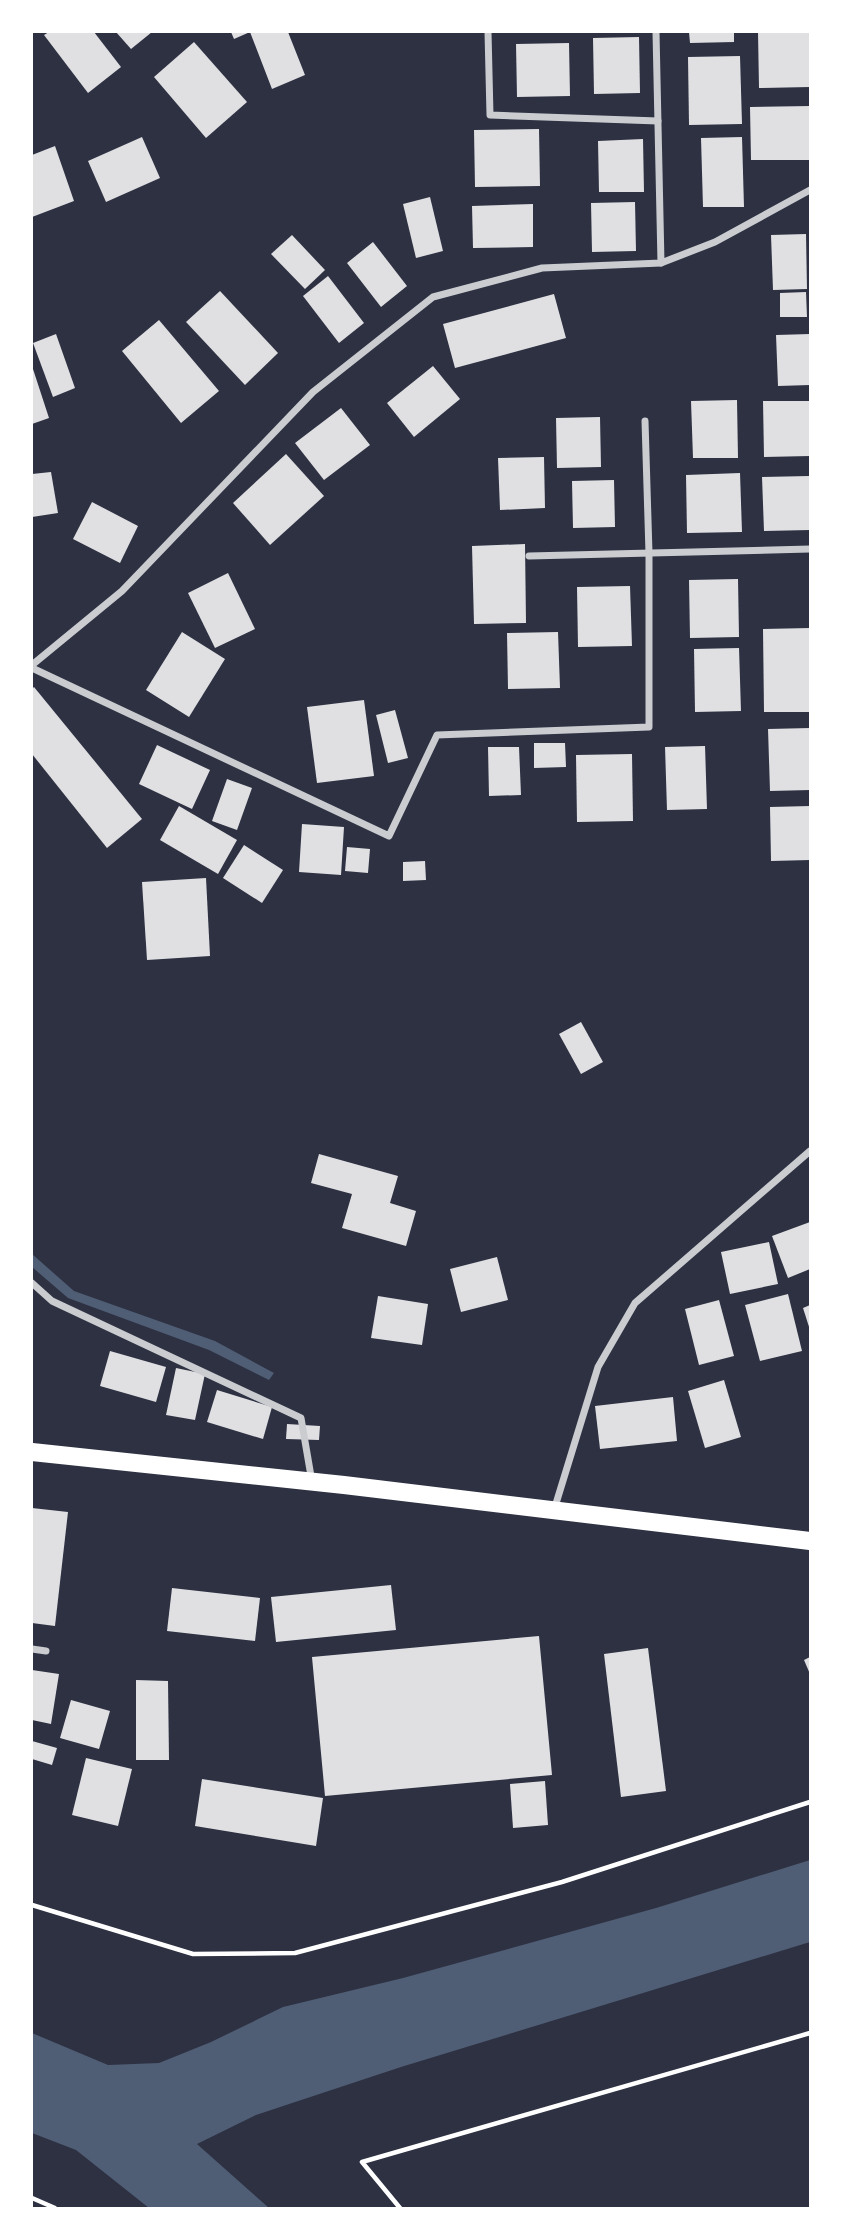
<svg xmlns="http://www.w3.org/2000/svg" width="842" height="2240" viewBox="0 0 842 2240" font-family="'Noto Sans',sans-serif">
<style>
.water{fill:#4f5d75}
.building{fill:#e0e0e3}
.lines{fill:none;stroke-linecap:round;stroke-linejoin:round}
.path{stroke:#fff;stroke-width:4.5}
.minor{stroke:#caccd0;stroke-width:7}
.primary{stroke:#fff;stroke-width:18}
</style>
<rect width="100%" height="100%" fill="#2d3142"/>
<g class="water">
<path d="M32,1254L74,1291L215,1341L274,1373L269,1380L209,1350L68,1298L32,1267Z"/>
<path d="M810,1860V1942L401,2067L256,2115L197,2144L269,2208H149L76,2150L32,2133V2033L108,2065L159,2063L211,2042L283,2007L403,1978L656,1908Z"/>
</g>
<g class="building">
<path d="M49,32H94L121,67L88,93L44,35Z"/>
<path d="M116,32H152L131,49Z"/>
<path d="M231,32H288L305,75L272,89L250,32L234,39Z"/>
<path d="M689,32H734V42L690,43Z"/>
<path d="M758,32H810V87L759,88Z"/>
<path d="M639,37L640,93L594,94L593,38Z"/>
<path d="M194,42L247,102L206,138L154,77Z"/>
<path d="M569,43L570,96L517,97L516,44Z"/>
<path d="M740,56L742,124L689,125L688,57Z"/>
<path d="M810,106V160H751L750,107Z"/>
<path d="M539,129L540,186L475,187L474,130Z"/>
<path d="M142,137L160,178L106,202L88,161Z"/>
<path d="M742,137L744,207H703L701,138Z"/>
<path d="M643,139L644,192H599L598,141Z"/>
<path d="M55,146L74,201L32,217V155Z"/>
<path d="M430,197L443,251L416,258L403,204Z"/>
<path d="M635,202L636,251L592,252L591,203Z"/>
<path d="M533,204V247L473,248L472,206Z"/>
<path d="M806,234L807,289L773,290L771,235Z"/>
<path d="M292,235L325,270L305,289L271,254Z"/>
<path d="M373,242L407,286L381,307L347,263Z"/>
<path d="M328,276L364,323L339,343L303,296Z"/>
<path d="M220,291L278,353L245,385L186,322Z"/>
<path d="M806,292L807,317H780V293Z"/>
<path d="M554,294L566,338L455,368L443,324Z"/>
<path d="M159,320L219,391L181,423L122,351Z"/>
<path d="M56,334L75,388L53,397L33,343Z"/>
<path d="M810,334V385L778,386L776,335Z"/>
<path d="M32,366L49,418L32,424Z"/>
<path d="M433,366L460,399L414,437L387,403Z"/>
<path d="M737,400L738,458H693L691,401Z"/>
<path d="M763,401H810V456L764,457Z"/>
<path d="M341,408L370,445L324,480L295,443Z"/>
<path d="M600,417L601,467L557,468L556,418Z"/>
<path d="M286,454L324,496L270,545L233,503Z"/>
<path d="M544,457L545,508L500,510L498,458Z"/>
<path d="M51,472L58,513L32,517V474Z"/>
<path d="M740,473L742,532L687,533L686,475Z"/>
<path d="M809,476L810,530L764,531L762,477Z"/>
<path d="M614,480L615,527L573,528L572,481Z"/>
<path d="M92,502L138,526L120,563L73,539Z"/>
<path d="M525,544L526,623L474,624L472,546Z"/>
<path d="M228,573L255,629L215,648L188,593Z"/>
<path d="M738,579L739,637L690,638L689,580Z"/>
<path d="M630,586L632,646L578,647L577,587Z"/>
<path d="M810,628V712H764L763,629Z"/>
<path d="M182,632L225,659L189,717L146,690Z"/>
<path d="M558,632L560,688L508,689L507,633Z"/>
<path d="M739,648L741,711L695,712L694,649Z"/>
<path d="M34,687L142,819L107,848L32,754V689Z"/>
<path d="M364,700L374,776L317,783L307,707Z"/>
<path d="M395,710L408,758L388,763L376,715Z"/>
<path d="M810,728V790L770,791L768,729Z"/>
<path d="M534,743H565L566,767L534,768Z"/>
<path d="M157,745L210,770L192,809L139,784Z"/>
<path d="M705,746L707,809L667,810L665,747Z"/>
<path d="M488,747H519L521,795L489,796Z"/>
<path d="M632,754L633,821L577,822L576,755Z"/>
<path d="M227,779L252,788L237,830L212,821Z"/>
<path d="M179,806L237,840L218,874L160,840Z"/>
<path d="M810,806V860L771,861L770,807Z"/>
<path d="M302,824L344,827L341,875L299,872Z"/>
<path d="M244,845L283,870L262,903L223,878Z"/>
<path d="M347,847L370,849L368,873L345,871Z"/>
<path d="M425,861L426,880L403,881V862Z"/>
<path d="M206,878L210,956L147,960L142,882Z"/>
<path d="M581,1022L603,1062L581,1074L559,1034Z"/>
<path d="M319,1154L398,1176L390,1203L416,1211L406,1246L342,1228L352,1194L311,1183Z"/>
<path d="M810,1222V1269L788,1278L772,1236Z"/>
<path d="M769,1242L778,1284L730,1294L721,1252Z"/>
<path d="M497,1257L508,1300L461,1312L450,1269Z"/>
<path d="M788,1294L802,1351L760,1361L745,1305Z"/>
<path d="M378,1296L428,1304L422,1345L371,1338Z"/>
<path d="M719,1300L734,1356L699,1365L685,1309Z"/>
<path d="M810,1305V1330L803,1308Z"/>
<path d="M110,1351L166,1367L156,1402L100,1386Z"/>
<path d="M176,1368L205,1374L195,1420L166,1415Z"/>
<path d="M724,1380L741,1437L705,1448L688,1391Z"/>
<path d="M217,1390L272,1407L263,1439L207,1422Z"/>
<path d="M673,1397L677,1441L600,1449L595,1406Z"/>
<path d="M287,1424L320,1426L319,1440L286,1439Z"/>
<path d="M32,1508L68,1512L55,1626L32,1623Z"/>
<path d="M391,1585L396,1630L276,1642L271,1597Z"/>
<path d="M172,1588L260,1598L255,1641L167,1631Z"/>
<path d="M539,1636L552,1775L325,1796L312,1657Z"/>
<path d="M648,1648L666,1791L621,1797L604,1654Z"/>
<path d="M810,1657V1674L804,1660Z"/>
<path d="M32,1670L59,1674L51,1724L32,1720Z"/>
<path d="M136,1680L168,1681L169,1760H136Z"/>
<path d="M71,1700L110,1711L99,1749L60,1738Z"/>
<path d="M32,1741L57,1748L52,1765L32,1759Z"/>
<path d="M86,1758L132,1769L118,1826L72,1815Z"/>
<path d="M202,1779L323,1798L316,1846L195,1826Z"/>
<path d="M545,1781L548,1825L513,1828L510,1784Z"/>
</g>
<g class="lines">
<g class="path">
<path d="M32,1905L193,1954L295,1953L562,1882L810,1802"/>
<path d="M32,2198L55,2208"/>
<path d="M400,2208L362,2162L810,2033"/>
</g>
<g class="minor">
<path d="M488,32L490,115L658,121"/>
<path d="M656,32L661,263"/>
<path d="M529,556L810,549"/>
<path d="M32,665L122,591L313,392L433,297L542,268L661,263L715,242L810,190"/>
<path d="M32,668L389,836L437,735L649,727V553L645,421"/>
<path d="M32,1283L52,1301L301,1418L312,1482"/>
<path d="M554,1510L598,1367L635,1303L810,1151"/>
<path d="M32,1649L46,1651"/>
</g>
<path class="primary" d="M32,1452L344,1485L810,1541"/>
</g>
<rect width="842" height="2240" fill="none" stroke="#ffffff" stroke-width="66"/>
</svg>
